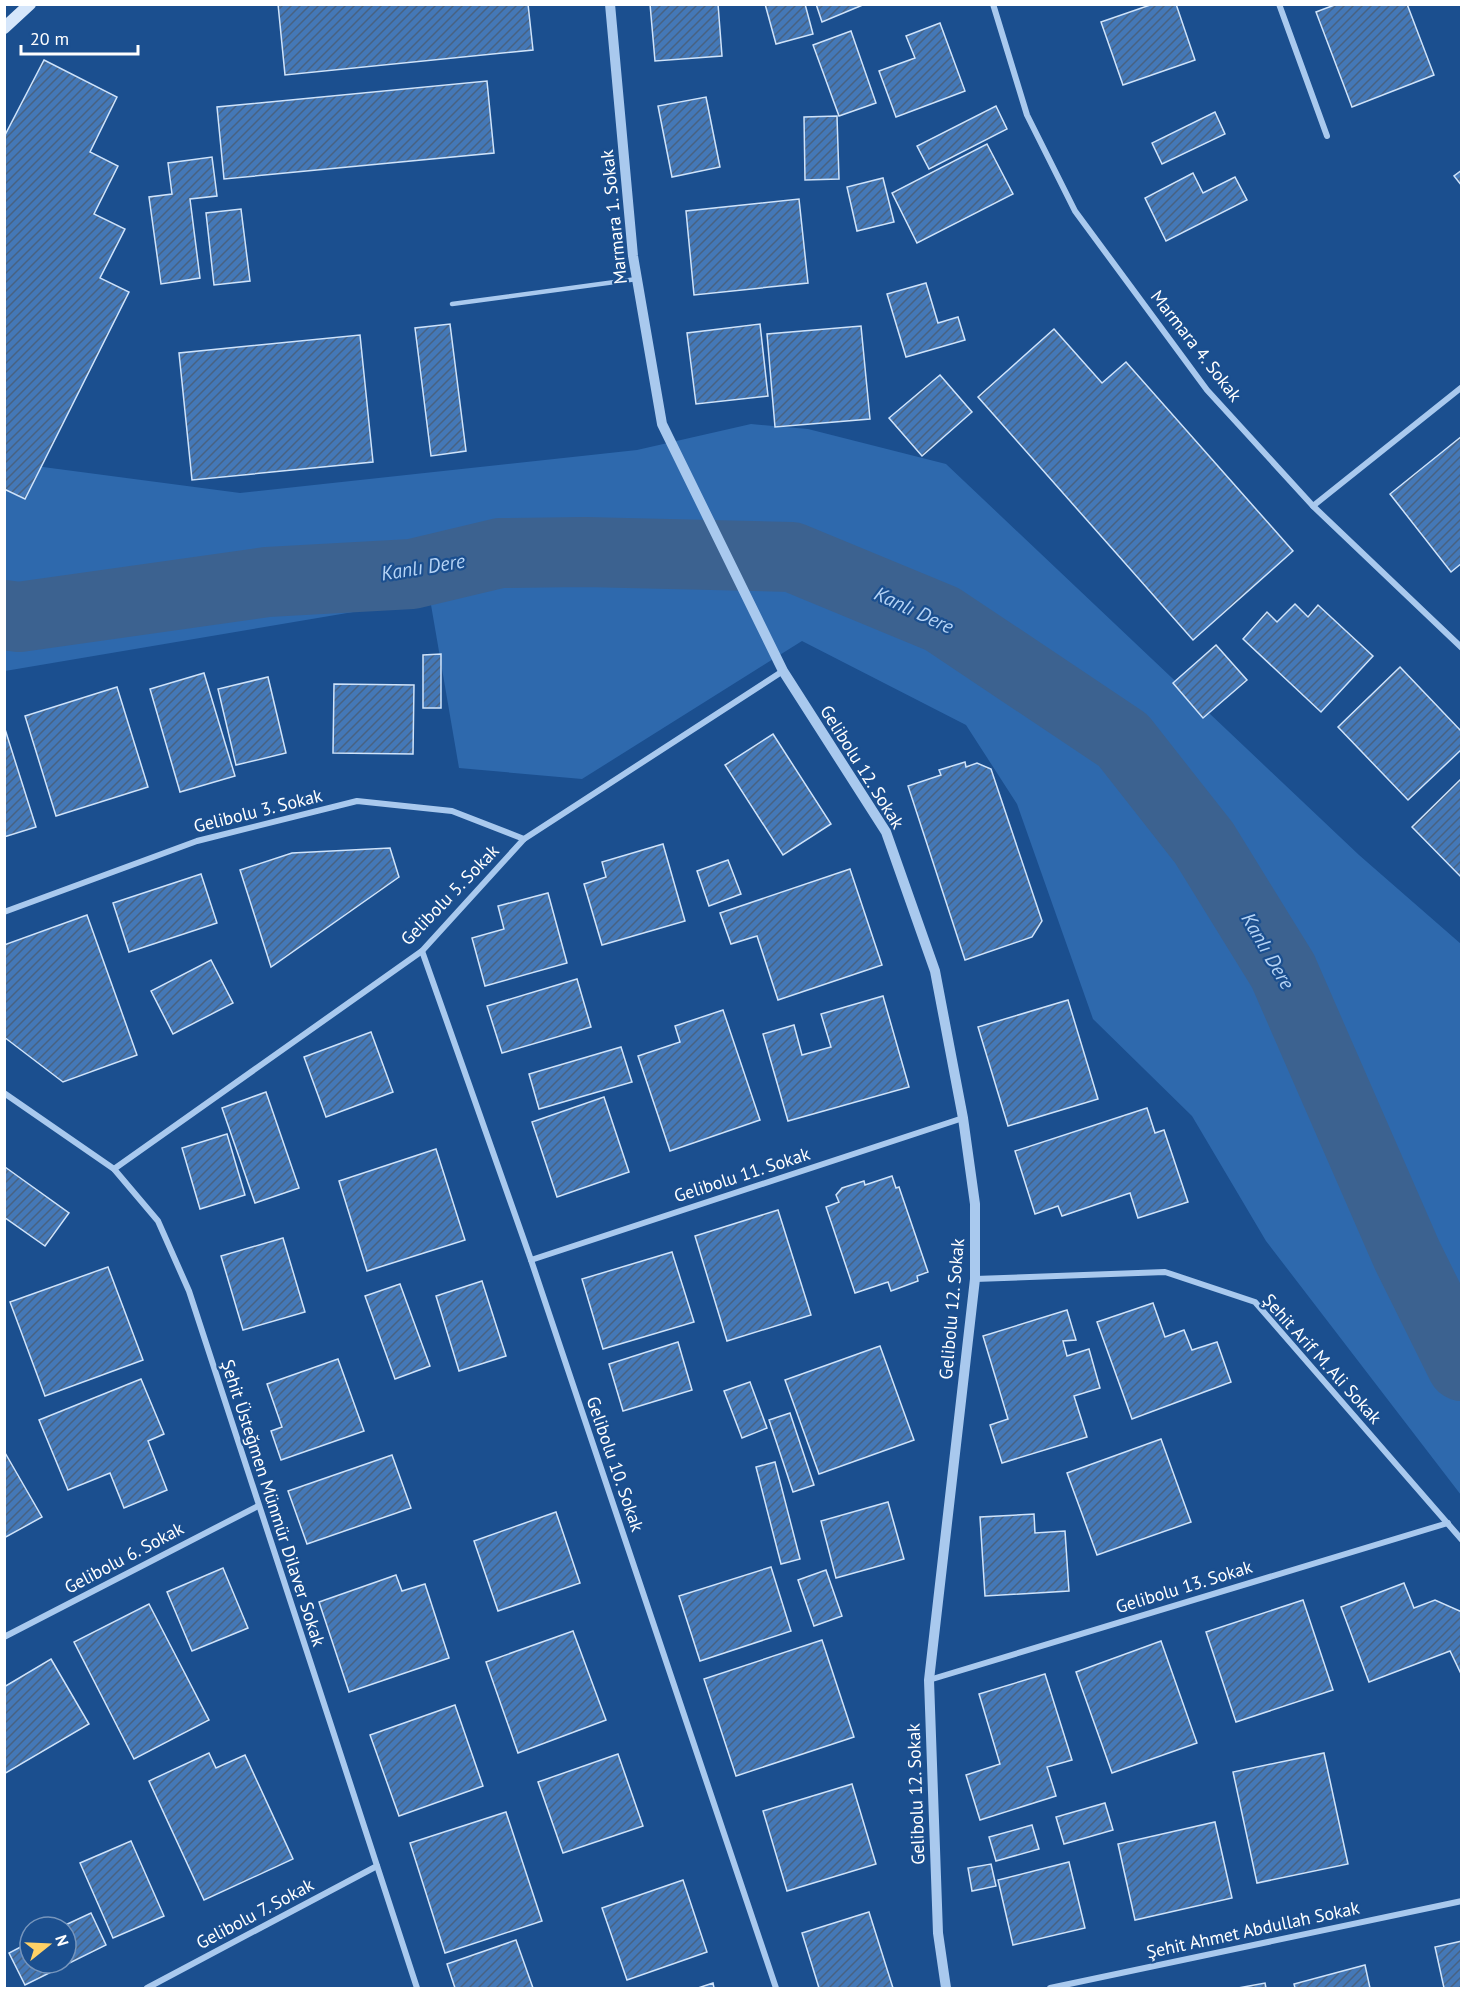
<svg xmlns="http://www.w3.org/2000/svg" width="1466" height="1993" viewBox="0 0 1466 1993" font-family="'PT Sans',sans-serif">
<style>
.grass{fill:#2e69ad}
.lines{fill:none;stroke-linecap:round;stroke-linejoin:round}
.river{stroke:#3c6290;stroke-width:70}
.building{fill:url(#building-hatch);stroke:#cfe3fa;stroke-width:1.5}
.service{stroke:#a9c9ee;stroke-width:4.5}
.minor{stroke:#a9c9ee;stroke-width:6}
.tertiary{stroke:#a9c9ee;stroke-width:10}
.secondary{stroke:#d6e6fa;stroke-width:12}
.labels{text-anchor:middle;stroke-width:4.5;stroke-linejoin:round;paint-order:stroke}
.street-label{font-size:18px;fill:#fff;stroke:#1b4f8f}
.water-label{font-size:20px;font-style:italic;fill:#b5d3f5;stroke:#1b4f8f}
</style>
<defs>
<pattern id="building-hatch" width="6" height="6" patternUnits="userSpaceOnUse" patternTransform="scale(1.5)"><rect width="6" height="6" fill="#4478b7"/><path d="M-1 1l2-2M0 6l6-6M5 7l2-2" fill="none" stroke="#486282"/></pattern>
</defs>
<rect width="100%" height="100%" fill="#1b4f8f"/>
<path class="grass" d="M751,424L808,429L946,464L1359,855L1461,944V1495L1266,1241L1192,1116L1093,1019L1017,804L966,725L802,641L582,779L459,768L430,599L5,671V462L240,493L637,450Z"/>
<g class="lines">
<path class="river" d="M4,615L19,617L267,582L412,574L500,553L585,552L792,557L942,619L1123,740L1204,843L1283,971L1407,1255L1462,1366"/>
</g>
<g class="building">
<path d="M278,4H528L533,50L285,75Z"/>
<path d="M650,4H718L722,56L655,61Z"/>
<path d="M765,4H805L813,34L776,44Z"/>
<path d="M816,4H865L822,22Z"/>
<path d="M1153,4H1176L1195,60L1123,85L1101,22Z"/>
<path d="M1337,4H1407L1434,75L1352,107L1316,12Z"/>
<path d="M940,23L965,91L896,117L879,71L915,58L906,36Z"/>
<path d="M851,31L876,103L839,116L813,45Z"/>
<path d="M44,60L117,97L90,152L118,166L94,214L125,229L100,278L129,292L25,499L4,489V137Z"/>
<path d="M487,81L494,153L224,179L217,107Z"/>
<path d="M706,97L720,167L672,177L658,106Z"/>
<path d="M996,106L1007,129L929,169L917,146Z"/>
<path d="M1215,112L1225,134L1162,164L1152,143Z"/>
<path d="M837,116L839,179L805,180L804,117Z"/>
<path d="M987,144L1013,194L917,243L892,193Z"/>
<path d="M212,157L217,196L190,199L200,278L161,284L149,197L172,194L168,163Z"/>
<path d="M1462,170V186L1454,176Z"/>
<path d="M1193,173L1203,193L1235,177L1247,200L1166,241L1145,198Z"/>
<path d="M883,178L894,222L857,231L847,187Z"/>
<path d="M799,199L808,283L694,295L686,211Z"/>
<path d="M241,209L250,281L214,285L206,213Z"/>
<path d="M926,283L938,323L958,317L965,340L906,357L887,294Z"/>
<path d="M450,324L466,451L431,456L415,328Z"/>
<path d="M760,324L768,396L696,404L687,333Z"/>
<path d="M861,326L870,419L775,427L767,334Z"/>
<path d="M1054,329L1102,383L1126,362L1293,551L1193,640L978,397Z"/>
<path d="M360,335L373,462L192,480L179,353Z"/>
<path d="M940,375L972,412L922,456L889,418Z"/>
<path d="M1462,436V563L1451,572L1390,494Z"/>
<path d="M1295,604L1308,617L1318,605L1373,656L1321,712L1243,639L1267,612L1277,622Z"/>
<path d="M1216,645L1247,680L1203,718L1173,683Z"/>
<path d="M441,654V708H423V655Z"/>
<path d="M1400,667L1462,732V749L1408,800L1338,727Z"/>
<path d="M204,673L235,776L180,792L150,689Z"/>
<path d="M268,677L286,753L236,765L218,689Z"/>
<path d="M334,684L414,685L413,754L333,753Z"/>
<path d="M117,687L148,787L56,816L25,716Z"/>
<path d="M4,726L36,827L4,837Z"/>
<path d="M773,734L831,824L783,855L725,765Z"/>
<path d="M965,762L966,767L977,763L991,769L1042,921L1032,937L965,960L908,786L941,775L939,770Z"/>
<path d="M1462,778V878L1412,827Z"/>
<path d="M663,844L685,921L602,945L584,884L606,877L602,862Z"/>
<path d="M390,848L399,877L271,967L240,870L292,853Z"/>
<path d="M728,860L741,894L709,906L697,871Z"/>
<path d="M850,869L882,965L778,1000L757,936L731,944L720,913Z"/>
<path d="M201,874L217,923L129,952L113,903Z"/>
<path d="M548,893L567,963L485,986L472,938L504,929L498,906Z"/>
<path d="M87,915L137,1055L63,1082L4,1037V945Z"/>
<path d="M211,960L233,1003L173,1034L151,991Z"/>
<path d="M577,979L591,1027L502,1053L487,1006Z"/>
<path d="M883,996L909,1087L788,1121L763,1034L794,1025L802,1055L831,1047L821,1014Z"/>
<path d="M1068,1000L1098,1099L1008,1126L978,1027Z"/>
<path d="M723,1010L760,1120L670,1151L638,1056L680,1042L675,1026Z"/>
<path d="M371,1032L393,1092L326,1117L304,1057Z"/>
<path d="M621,1047L632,1082L539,1109L529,1074Z"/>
<path d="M266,1092L299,1188L255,1203L222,1108Z"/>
<path d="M604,1097L629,1172L557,1197L532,1122Z"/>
<path d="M1147,1108L1155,1133L1164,1130L1188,1202L1138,1218L1130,1193L1062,1216L1058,1206L1035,1214L1015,1151Z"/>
<path d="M227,1134L245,1195L200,1209L182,1148Z"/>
<path d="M436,1149L465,1240L367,1271L339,1181Z"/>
<path d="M5,1167L69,1213L45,1246L4,1217Z"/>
<path d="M892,1176L896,1188L899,1187L928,1272L917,1276L918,1281L891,1291L888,1282L855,1293L826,1207L839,1202L836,1195L842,1188L864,1181L865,1185Z"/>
<path d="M778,1210L811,1315L727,1341L695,1236Z"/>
<path d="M283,1238L305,1312L243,1330L221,1256Z"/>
<path d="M672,1252L694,1322L603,1349L582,1279Z"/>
<path d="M108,1267L143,1360L45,1396L10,1302Z"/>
<path d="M482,1281L506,1356L459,1371L436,1296Z"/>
<path d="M400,1284L430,1366L395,1379L365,1296Z"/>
<path d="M1153,1303L1165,1337L1184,1330L1192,1350L1217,1342L1231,1382L1132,1419L1097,1322Z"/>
<path d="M1067,1310L1076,1340L1063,1341L1067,1356L1089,1349L1100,1388L1074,1396L1087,1437L1002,1463L990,1425L1008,1419L983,1336Z"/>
<path d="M678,1342L692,1390L623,1411L609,1364Z"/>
<path d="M880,1346L914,1440L819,1474L785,1380Z"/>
<path d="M338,1359L364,1431L281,1460L271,1431L282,1427L267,1384Z"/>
<path d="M141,1379L164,1434L148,1441L167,1490L124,1508L110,1473L68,1490L39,1420Z"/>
<path d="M750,1382L767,1428L742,1438L724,1391Z"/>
<path d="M790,1413L814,1485L793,1492L769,1420Z"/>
<path d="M1161,1439L1191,1522L1097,1555L1067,1473Z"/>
<path d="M4,1451L42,1517L4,1538Z"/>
<path d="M392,1455L411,1508L307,1544L288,1491Z"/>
<path d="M775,1462L800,1559L781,1564L756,1467Z"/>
<path d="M888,1502L904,1559L836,1578L821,1521Z"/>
<path d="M556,1512L580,1583L498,1611L474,1541Z"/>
<path d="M1034,1514L1035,1533L1065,1531L1069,1591L985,1596L980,1517Z"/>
<path d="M771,1567L791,1631L700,1661L679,1596Z"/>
<path d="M223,1568L248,1628L192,1651L167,1592Z"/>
<path d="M826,1570L842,1616L814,1626L798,1580Z"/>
<path d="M396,1575L402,1591L425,1584L449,1658L349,1692L319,1602Z"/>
<path d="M1404,1583L1414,1608L1435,1600L1462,1612V1676L1450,1651L1369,1682L1341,1607Z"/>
<path d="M1303,1600L1333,1690L1236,1722L1206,1632Z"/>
<path d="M149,1604L209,1720L134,1759L74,1642Z"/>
<path d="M573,1631L606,1720L518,1753L486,1662Z"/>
<path d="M822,1640L854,1737L736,1776L704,1679Z"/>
<path d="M1161,1641L1197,1743L1112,1773L1076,1672Z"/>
<path d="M51,1659L89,1724L4,1774V1687Z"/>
<path d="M1045,1674L1072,1760L1047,1767L1056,1796L980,1820L966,1775L1000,1764L979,1694Z"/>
<path d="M455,1705L483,1786L399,1816L370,1735Z"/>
<path d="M209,1753L216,1768L245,1755L293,1859L204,1900L149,1781Z"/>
<path d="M1324,1753L1348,1864L1257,1883L1233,1772Z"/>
<path d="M618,1754L643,1826L563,1853L538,1782Z"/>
<path d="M852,1784L876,1864L787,1891L763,1811Z"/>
<path d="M1105,1803L1113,1830L1064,1844L1056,1817Z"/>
<path d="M506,1812L542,1921L445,1953L410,1843Z"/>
<path d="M1215,1822L1232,1898L1135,1920L1118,1844Z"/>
<path d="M1032,1825L1039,1849L996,1861L989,1837Z"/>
<path d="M131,1841L164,1916L113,1938L80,1863Z"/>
<path d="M1069,1862L1085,1928L1013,1945L998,1880Z"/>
<path d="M991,1864L996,1886L972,1891L968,1868Z"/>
<path d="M683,1880L707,1952L627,1980L602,1908Z"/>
<path d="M869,1912L893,1988H819L802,1933Z"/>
<path d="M91,1913L106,1945L25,1985L9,1953L30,1942V1963H66V1927H61Z"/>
<path d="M516,1940L533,1988H455L447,1964Z"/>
<path d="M1462,1941V1988H1444L1435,1947Z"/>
<path d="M1365,1965L1370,1988H1295L1294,1984Z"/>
<path d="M713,1983L714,1988H698Z"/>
<path d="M1265,1983L1266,1988H1238Z"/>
</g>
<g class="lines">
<path class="service" d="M452,304L637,279"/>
<g class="minor">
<path d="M993,4L1027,115L1075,211L1207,390L1313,506L1462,648"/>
<path d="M1279,4L1327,136"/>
<path d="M1313,506L1462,387"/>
<path d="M4,912L197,841L357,801L452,811L524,839"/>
<path d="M422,951L531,1260L776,1988"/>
<path d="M4,1093L114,1169L158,1221L189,1291L417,1988"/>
<path d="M114,1169L422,951L524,839L783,671"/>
<path d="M531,1260L963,1118"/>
<path d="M975,1279L1165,1272L1255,1302L1462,1540"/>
<path d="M4,1637L258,1506"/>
<path d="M929,1680L1448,1523"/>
<path d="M147,1988L377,1866"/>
<path d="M1050,1988L1462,1901"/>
</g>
<path class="tertiary" d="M610,4L633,256L662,424L783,671L886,832L935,971L963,1118L975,1204V1279L929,1680L938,1933L946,1988"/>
<path class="secondary" d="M4,28L30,4"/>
</g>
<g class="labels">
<g class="street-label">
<text transform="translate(614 217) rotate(-96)" y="6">Marmara 1. Sokak</text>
<text transform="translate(1196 346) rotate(52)" y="6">Marmara 4. Sokak</text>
<text transform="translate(862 767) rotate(58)" y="6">Gelibolu 12. Sokak</text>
<text transform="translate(258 811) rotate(-14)" y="6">Gelibolu 3. Sokak</text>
<text transform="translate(450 895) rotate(-46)" y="6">Gelibolu 5. Sokak</text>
<text transform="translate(742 1175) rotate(-18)" y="6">Gelibolu 11. Sokak</text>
<text transform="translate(952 1309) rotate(-85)" y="6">Gelibolu 12. Sokak</text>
<text transform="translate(1322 1359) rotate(48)" y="6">Şehit Arif M. Ali Sokak</text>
<text transform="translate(615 1464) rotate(71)" y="6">Gelibolu 10. Sokak</text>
<text transform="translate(273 1503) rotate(72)" y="6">Şehit Üsteğmen Münmür Dilaver Sokak</text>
<text transform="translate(124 1558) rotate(-28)" y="6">Gelibolu 6. Sokak</text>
<text transform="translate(1184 1587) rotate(-17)" y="6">Gelibolu 13. Sokak</text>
<text transform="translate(916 1794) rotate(-92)" y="6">Gelibolu 12. Sokak</text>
<text transform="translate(255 1914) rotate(-28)" y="6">Gelibolu 7. Sokak</text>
<text transform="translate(1253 1930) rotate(-12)" y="6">Şehit Ahmet Abdullah Sokak</text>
</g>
<g class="water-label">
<text transform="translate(423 567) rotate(-9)" y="7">Kanlı Dere</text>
<text transform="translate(914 610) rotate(25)" y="7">Kanlı Dere</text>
<text transform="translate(1268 951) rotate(60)" y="7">Kanlı Dere</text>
</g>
</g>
<rect width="1466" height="1993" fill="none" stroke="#ffffff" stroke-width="12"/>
<g transform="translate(48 1945) rotate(72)"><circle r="28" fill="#1b4f8f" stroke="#7695bc" stroke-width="1.5"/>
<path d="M0-4.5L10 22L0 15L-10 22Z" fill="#ffd166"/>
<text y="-9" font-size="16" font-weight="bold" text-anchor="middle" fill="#ffffff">N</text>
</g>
<path d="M21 45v9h117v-9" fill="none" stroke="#ffffff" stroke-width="3"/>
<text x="30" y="45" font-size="18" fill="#ffffff" stroke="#1b4f8f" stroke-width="4.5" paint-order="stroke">20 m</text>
</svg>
